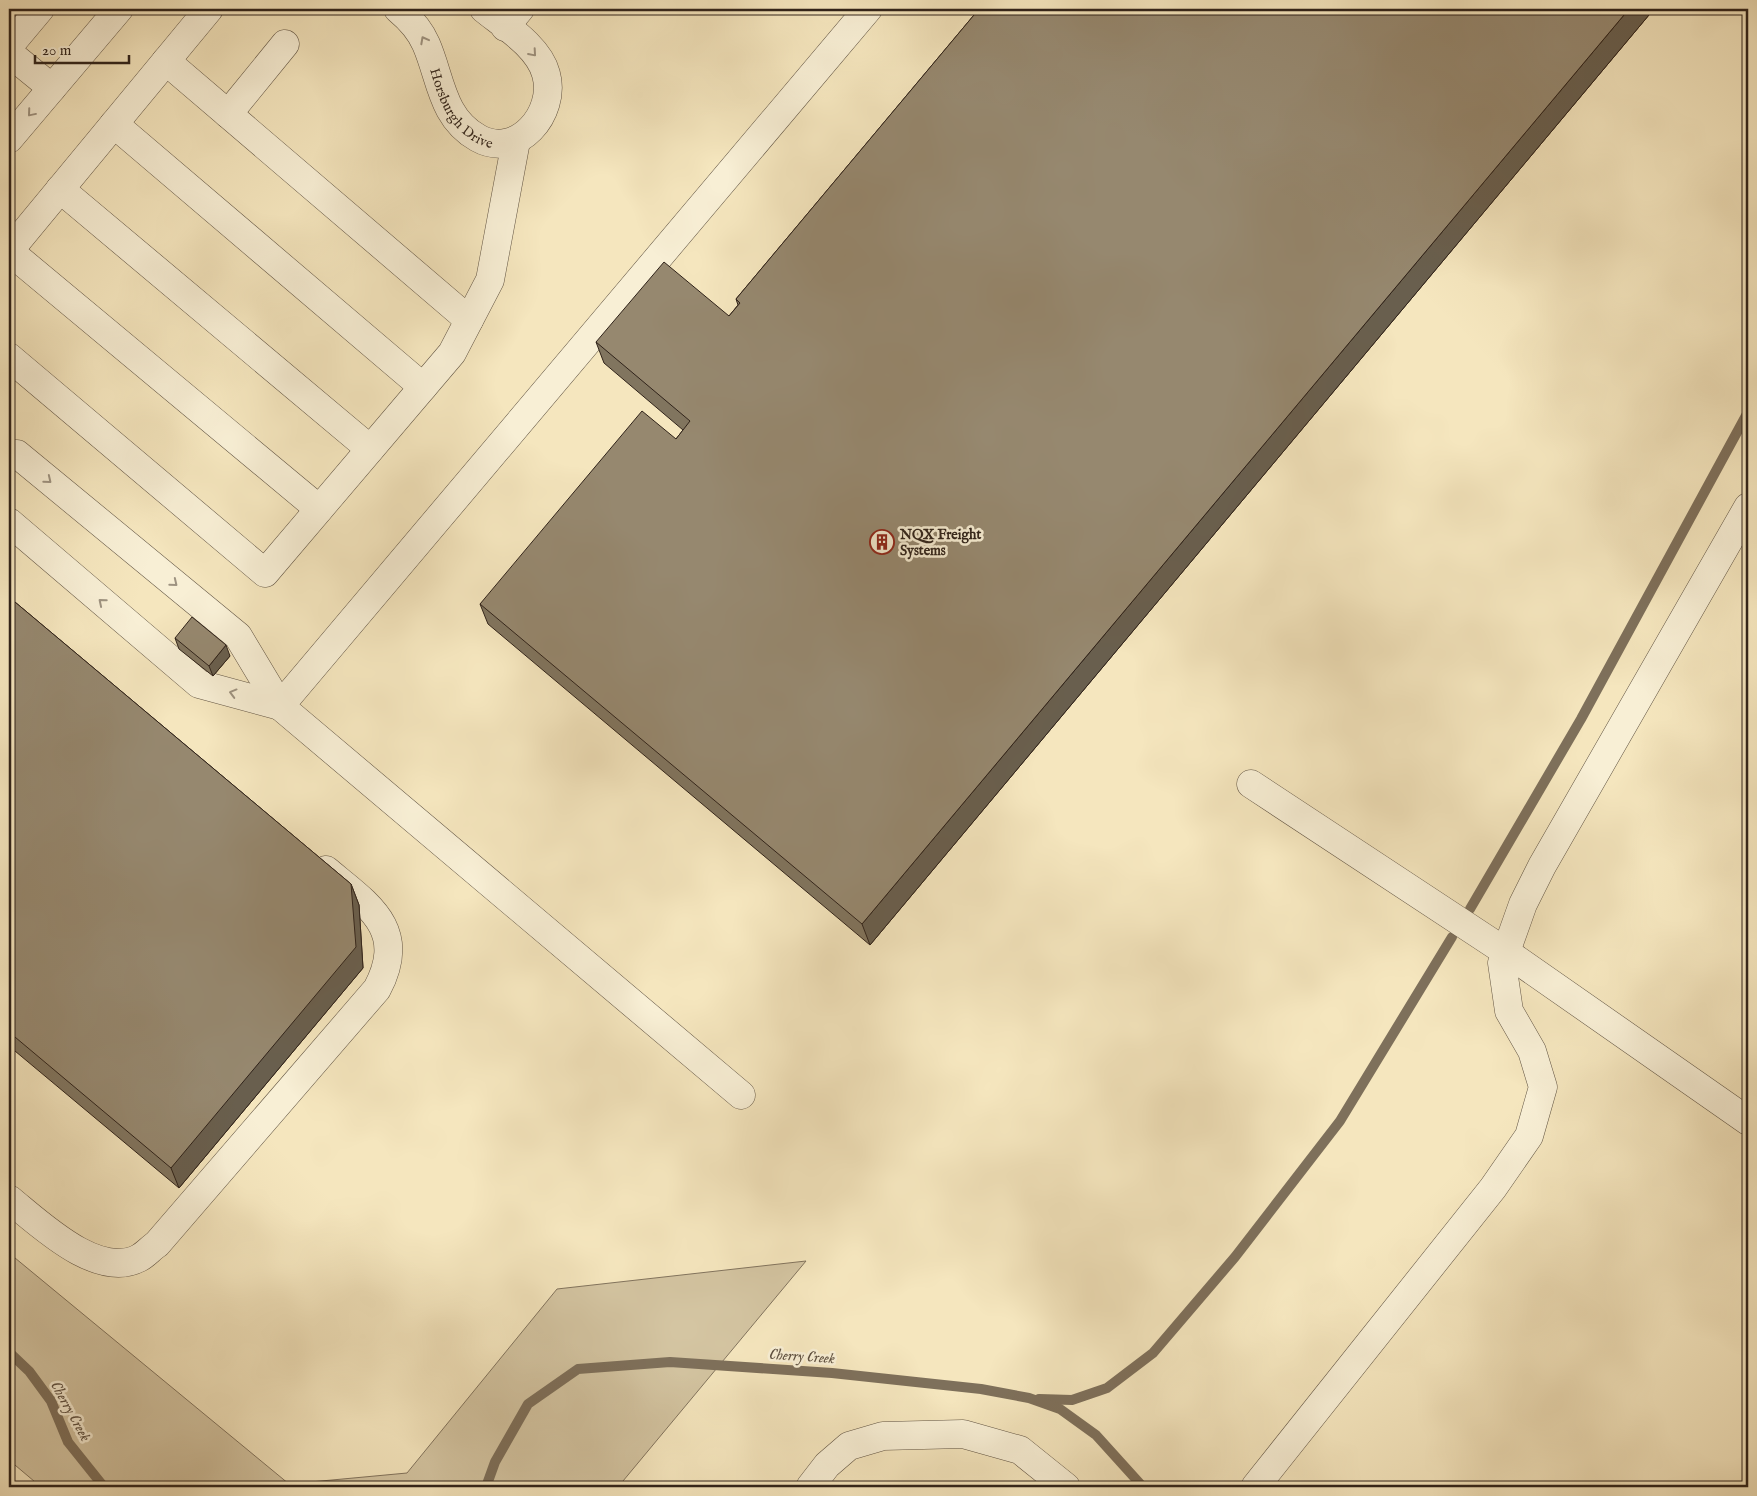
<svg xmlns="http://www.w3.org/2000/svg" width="1757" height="1496" viewBox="0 0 1757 1496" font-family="'IM FELL English',serif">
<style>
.green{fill:#d4c5a2;stroke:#82745e}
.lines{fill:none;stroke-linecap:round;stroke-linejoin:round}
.stream{stroke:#7e705b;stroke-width:10}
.minor-casing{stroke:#615443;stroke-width:29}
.minor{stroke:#f8efd5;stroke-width:28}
.wall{fill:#81755f;stroke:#30231a}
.shaded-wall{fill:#695f4e;stroke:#30231a}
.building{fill:#96886f;stroke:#30231a}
.oneway{stroke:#9e9381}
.labels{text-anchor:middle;stroke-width:5;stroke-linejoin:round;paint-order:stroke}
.street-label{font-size:14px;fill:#30231a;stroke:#f8efd5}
.poi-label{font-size:14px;font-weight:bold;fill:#30231a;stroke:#f8efd5;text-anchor:start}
.water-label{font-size:15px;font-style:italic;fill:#5e5040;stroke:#f8efd5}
</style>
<rect width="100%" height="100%" fill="#f5e6be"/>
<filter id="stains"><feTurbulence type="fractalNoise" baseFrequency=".004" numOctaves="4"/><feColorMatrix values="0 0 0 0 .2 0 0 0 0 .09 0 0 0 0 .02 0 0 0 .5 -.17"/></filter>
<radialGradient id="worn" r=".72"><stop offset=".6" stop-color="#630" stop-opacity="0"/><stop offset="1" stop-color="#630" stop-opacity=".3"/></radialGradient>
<path class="green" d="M9,1253L289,1484L407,1473L557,1289L806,1261L618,1487H41L9,1460Z"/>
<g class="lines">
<g class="stream">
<path d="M1470,909L1581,719L1748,412"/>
<path d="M9,1352L29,1371L51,1401L68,1442L104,1487"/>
<path d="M1039,1399L1072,1400L1107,1388L1153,1353L1235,1257L1340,1121L1452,937"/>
<path d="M486,1487L495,1462L528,1404L578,1369L670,1362L832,1373L981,1389L1029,1398L1060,1409L1096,1435L1143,1487"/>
</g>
<defs>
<g id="minor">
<path id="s1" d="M398,9C410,19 420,30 426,44C441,78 441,117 478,138C517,160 557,113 546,74C539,47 505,26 484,9"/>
<path d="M505,27L520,9"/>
<path d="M9,46L40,9"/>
<path d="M9,53L52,88"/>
<path d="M166,61L469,320"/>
<path d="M228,114L285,44"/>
<path d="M114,124L423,387"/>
<path d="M9,139L119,9"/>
<path d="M60,189L370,449"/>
<path d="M9,251L319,509"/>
<path d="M9,251L209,9"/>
<path d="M9,357L265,573L452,353L490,280L516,141"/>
<path d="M9,454H17L238,636L280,706"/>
<path d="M9,522L199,684L280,706"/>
<path d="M1251,784L1506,952L1748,1121"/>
<path d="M741,1095L280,706L868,9"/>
<path d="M9,1199C39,1223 97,1280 139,1258C145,1255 151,1248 157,1244L377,989C409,929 368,905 326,870"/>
<path d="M810,1487L827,1465L849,1446L883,1436L963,1434L1020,1450L1066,1487"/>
<path d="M1255,1487L1493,1188L1529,1136L1543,1087L1532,1051L1509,1011L1502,963L1523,904L1542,866L1748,507"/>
</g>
</defs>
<use href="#minor" class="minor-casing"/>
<use href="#minor" class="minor"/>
</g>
<g class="wall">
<path d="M979,9H1654L870,945L488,624L480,604L676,439L683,430L604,363L596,342L729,316L738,305L736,299Z"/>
<path d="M9,597L351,884L359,905L363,968L179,1188L9,1046Z"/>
<path d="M175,638L230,656L213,676L179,649Z"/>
</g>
<g class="shaded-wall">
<path d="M1629,9H1654L870,945L862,924Z"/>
<path d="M226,645L230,656L213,676L209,666Z"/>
<path d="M351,884L359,905L363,968L179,1188L171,1168Z"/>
</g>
<g class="building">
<path d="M979,9H1629L862,924L480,604L642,411L676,439L690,421L596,342L664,262L729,316L740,303L736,299Z"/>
<path d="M9,597L351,884L356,947L171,1168L9,1032Z"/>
<path d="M192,617L226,645L209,666L175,638Z"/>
</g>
<defs><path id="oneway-chevron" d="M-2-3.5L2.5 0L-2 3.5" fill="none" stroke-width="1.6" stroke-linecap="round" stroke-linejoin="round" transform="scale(1.25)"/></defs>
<g class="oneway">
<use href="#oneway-chevron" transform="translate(424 40) rotate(-118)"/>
<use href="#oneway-chevron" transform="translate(533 53) rotate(49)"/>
<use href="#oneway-chevron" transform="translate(31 113) rotate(130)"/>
<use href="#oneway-chevron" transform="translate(48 480) rotate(39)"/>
<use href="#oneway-chevron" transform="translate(174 583) rotate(39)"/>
<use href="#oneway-chevron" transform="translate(102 602) rotate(-140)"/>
<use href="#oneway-chevron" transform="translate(233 693) rotate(-165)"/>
</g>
<defs>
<symbol id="building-ring" viewBox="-11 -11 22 22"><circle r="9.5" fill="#f8efd5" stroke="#8f2418" stroke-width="1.5"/><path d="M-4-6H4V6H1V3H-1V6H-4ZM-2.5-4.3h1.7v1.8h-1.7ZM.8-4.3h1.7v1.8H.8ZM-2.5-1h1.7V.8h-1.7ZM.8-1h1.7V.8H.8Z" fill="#8f2418"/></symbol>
</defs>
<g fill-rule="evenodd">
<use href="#building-ring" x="868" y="528" width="28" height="28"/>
</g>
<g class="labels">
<g class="street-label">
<text dy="5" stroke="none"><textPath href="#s1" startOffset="121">Horsburgh Drive</textPath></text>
</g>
<g class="poi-label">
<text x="900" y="539">NQX Freight<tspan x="900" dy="16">Systems</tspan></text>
</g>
<g class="water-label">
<text transform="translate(802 1356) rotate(4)" y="5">Cherry Creek</text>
<text transform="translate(71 1411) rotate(61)" y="5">Cherry Creek</text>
</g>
</g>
<rect width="1757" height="1496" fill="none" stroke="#f5e6be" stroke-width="30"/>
<rect x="10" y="10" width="1737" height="1476" fill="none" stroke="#30231a" stroke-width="2.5"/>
<rect x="15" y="15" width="1727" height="1466" fill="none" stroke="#30231a"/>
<path d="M35 55v8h94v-8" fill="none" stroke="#30231a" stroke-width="2.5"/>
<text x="42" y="55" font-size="15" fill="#30231a" stroke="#f8efd5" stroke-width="4" paint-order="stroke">20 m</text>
<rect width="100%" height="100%" filter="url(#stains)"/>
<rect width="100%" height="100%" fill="url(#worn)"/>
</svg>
